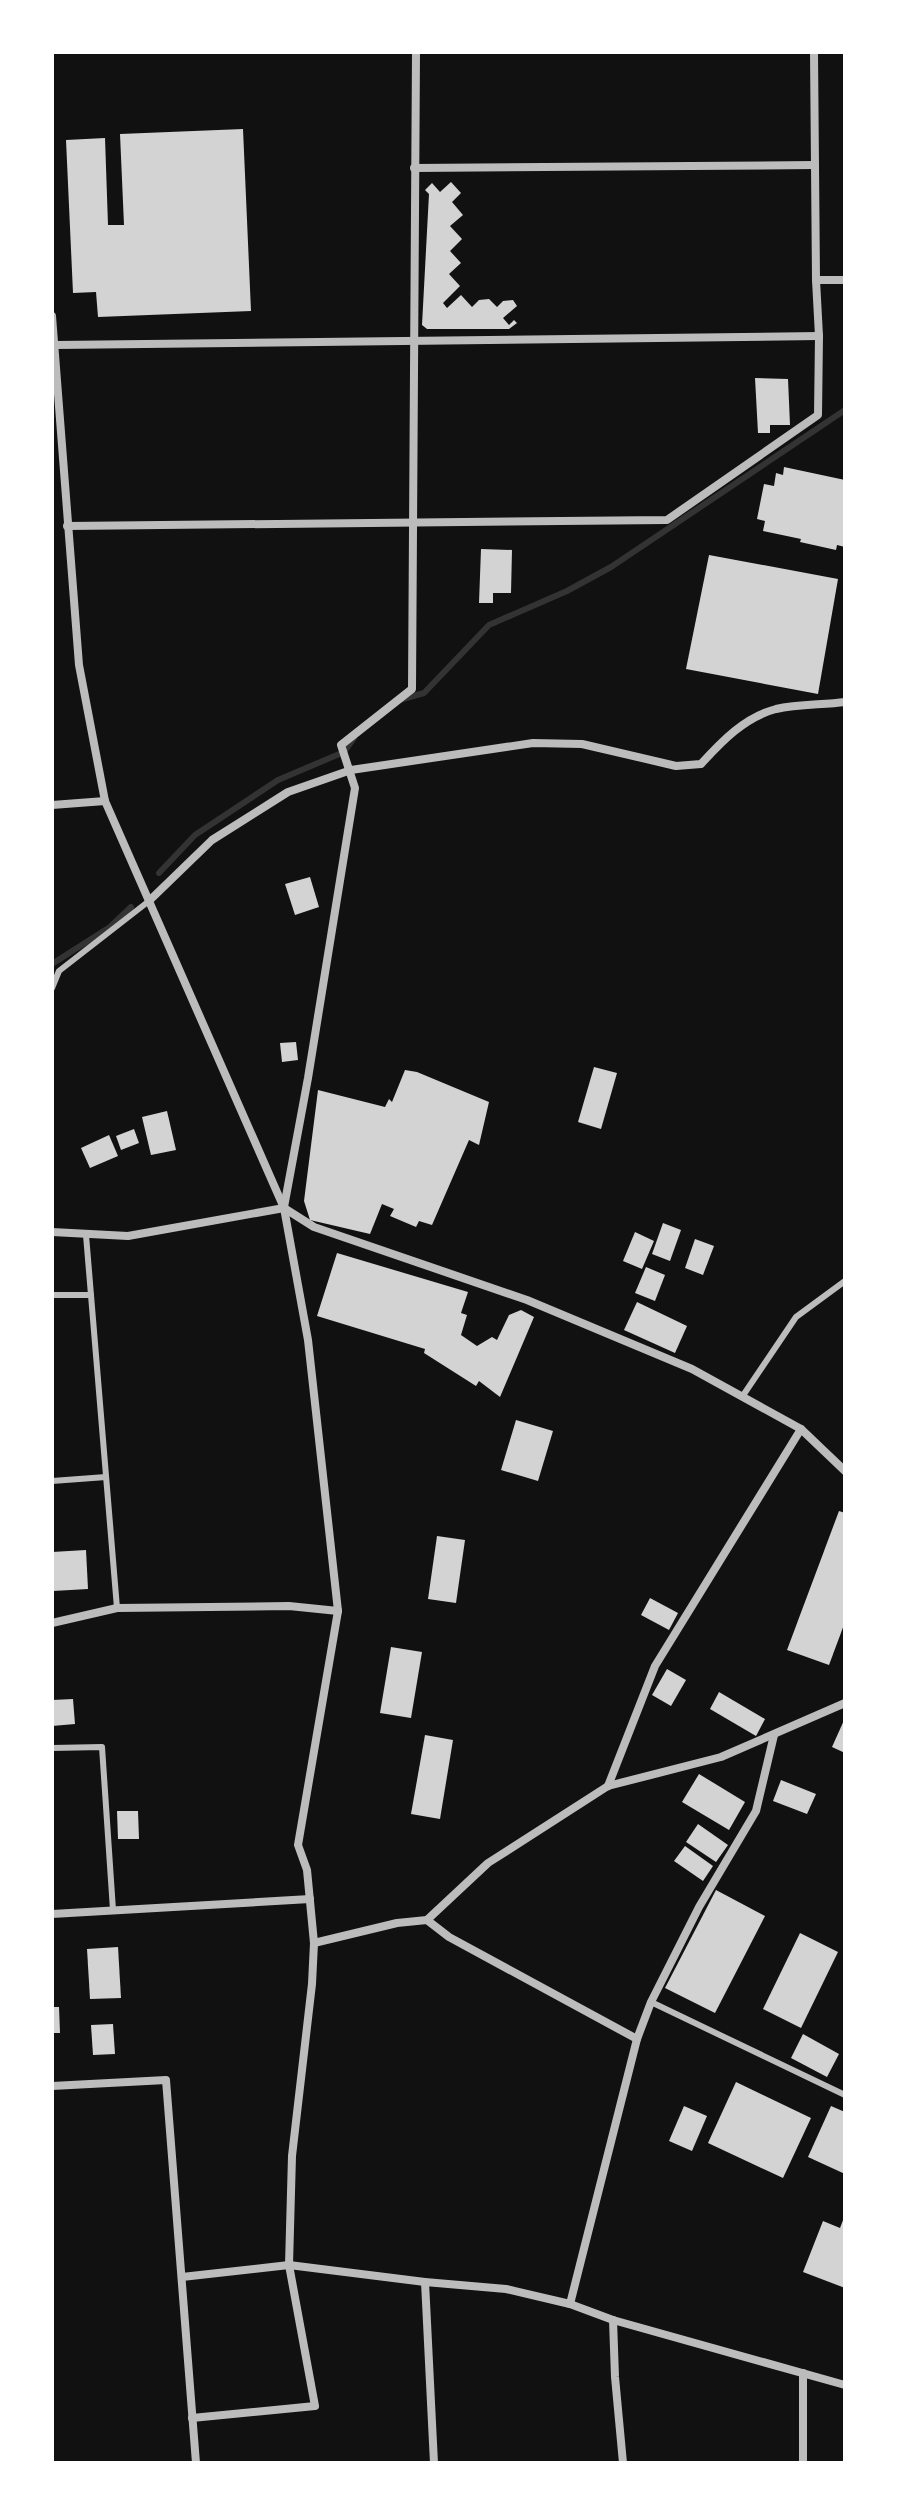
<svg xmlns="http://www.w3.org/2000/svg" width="897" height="2515" viewBox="0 0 897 2515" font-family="'DM Sans',sans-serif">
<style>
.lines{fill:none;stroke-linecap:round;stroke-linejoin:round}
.stream{stroke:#333;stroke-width:6}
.building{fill:#d3d3d3}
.service{stroke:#bcbcbc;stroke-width:6}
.minor{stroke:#bcbcbc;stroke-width:8}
</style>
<rect width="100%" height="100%" fill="#111"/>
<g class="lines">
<g class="stream">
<path d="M399,700L424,693L489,625L567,591L611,567L845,410"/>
<path d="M159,873L195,835L278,780L344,752L354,738"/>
<path d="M52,964L110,927L131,907"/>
</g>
</g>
<g class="building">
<path d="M243,129L251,311L98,317L96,292L73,293L66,140L105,138L108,225H124L120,134Z"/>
<path d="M451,182L461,193L452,202L463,215L450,226L462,239L450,251L461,263L449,274L460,286L443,303L447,308L461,295L472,307L479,300L489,299L497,307L503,301L513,300L517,306L503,318L509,325L514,320L517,323L509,329H427L422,325L429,194L425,190L432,183L440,192Z"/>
<path d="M755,378L788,379L790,425H770V433H758Z"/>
<path d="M784,467L845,480V547L837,545L836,550L800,542L801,539L763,531L765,521L757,519L764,484L774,486L776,473L783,475Z"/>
<path d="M481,549L512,550L511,593H493V603H479Z"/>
<path d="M709,555L838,579L818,694L686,669Z"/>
<path d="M310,877L319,907L295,915L285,884Z"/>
<path d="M296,1042L298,1060L282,1062L280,1043Z"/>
<path d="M594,1067L617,1073L601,1129L578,1122Z"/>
<path d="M405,1070L417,1072L489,1102L479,1145L469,1140L432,1225L419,1221L416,1227L390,1216L394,1209L382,1204L370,1234L310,1220L304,1201L318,1090L385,1107L389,1099L392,1102Z"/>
<path d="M167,1111L176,1150L151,1155L142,1117Z"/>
<path d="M134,1129L139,1143L121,1150L116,1136Z"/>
<path d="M109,1135L118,1156L90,1168L81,1148Z"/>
<path d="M663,1223L681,1230L670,1261L652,1254Z"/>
<path d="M635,1232L654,1241L642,1269L623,1261Z"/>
<path d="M695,1239L714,1246L703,1275L685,1268Z"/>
<path d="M337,1253L468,1292L461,1313L467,1315L461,1335L477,1346L492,1337L497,1340L509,1315L521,1310L534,1317L500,1397L479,1381L476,1386L424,1353L425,1349L317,1316Z"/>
<path d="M646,1267L665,1275L655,1301L635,1293Z"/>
<path d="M637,1302L687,1326L675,1353L624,1330Z"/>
<path d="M516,1420L553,1431L538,1481L501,1470Z"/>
<path d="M839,1511L845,1513V1622L829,1665L787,1650Z"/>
<path d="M437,1536L465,1540L456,1603L428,1599Z"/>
<path d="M86,1550L88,1589L53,1591L52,1552Z"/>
<path d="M650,1598L678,1613L669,1630L641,1615Z"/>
<path d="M391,1647L422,1652L411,1718L380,1713Z"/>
<path d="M667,1669L686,1680L671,1706L652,1695Z"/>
<path d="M719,1692L765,1719L756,1736L710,1709Z"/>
<path d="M73,1699L75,1724L52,1726V1700Z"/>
<path d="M845,1718V1753L832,1747Z"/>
<path d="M425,1735L453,1740L440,1819L411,1814Z"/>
<path d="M699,1774L745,1802L729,1830L682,1802Z"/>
<path d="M781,1780L816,1794L807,1814L773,1801Z"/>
<path d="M117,1811H138L139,1839H118Z"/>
<path d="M698,1824L728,1845L716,1862L686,1842Z"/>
<path d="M685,1846L713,1866L703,1881L674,1861Z"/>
<path d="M716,1890L765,1916L715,2013L665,1988Z"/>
<path d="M800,1933L838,1952L801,2028L763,2009Z"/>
<path d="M118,1947L121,1998L90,1999L87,1949Z"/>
<path d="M52,2007H59L60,2033H52Z"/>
<path d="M113,2024L115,2054L93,2055L91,2025Z"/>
<path d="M803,2034L839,2054L827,2077L791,2058Z"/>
<path d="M736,2082L811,2118L783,2178L708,2143Z"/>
<path d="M684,2106L707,2116L692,2151L669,2141Z"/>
<path d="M831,2106L845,2112V2174L808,2157Z"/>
<path d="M845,2215V2288L803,2272L823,2221L840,2228Z"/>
</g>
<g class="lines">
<g class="service">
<path d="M52,988L59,971L149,901"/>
<path d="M86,1235L117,1608"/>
<path d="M52,1295H91"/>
<path d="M742,1397L796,1317L845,1281"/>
<path d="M52,1481L106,1477"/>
<path d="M52,1748L102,1747L113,1910"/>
<path d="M651,2002L845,2095"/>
</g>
<g class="minor">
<path d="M414,168L815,165"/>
<path d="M816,280H845"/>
<path d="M52,316L79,665L105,801L284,1208L308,1340L338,1611L298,1845L307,1870L314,1943L312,1984L292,2156L289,2265L315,2406L192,2418"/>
<path d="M56,345L819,336"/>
<path d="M67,526L667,520L818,415L819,336L816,280L814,52"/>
<path d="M52,805L105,801"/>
<path d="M149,901L212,840L288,792L351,770L533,743L582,744L676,766L701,764C722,741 745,717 776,709C798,704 823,705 845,702"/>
<path d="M284,1207L308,1078L355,788L341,745L412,689L416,52"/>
<path d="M52,1232L128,1236L284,1208L314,1227L527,1300L692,1369L801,1429L845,1471"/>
<path d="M52,1623L117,1608L289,1606L338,1611"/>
<path d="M608,1786L655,1666L801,1429"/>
<path d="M52,1914L310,1899"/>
<path d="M427,1920L449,1937L637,2039"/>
<path d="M314,1943L397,1923L427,1920L488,1863L608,1786L721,1757L845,1703"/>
<path d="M52,2086L166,2080L196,2463"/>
<path d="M182,2277L289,2265L425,2282L506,2289L570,2304L613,2320L845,2385"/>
<path d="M425,2282L434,2463"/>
<path d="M570,2304L637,2039L651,2002L699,1907L756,1811L774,1735"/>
<path d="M613,2320L615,2377L623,2463"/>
<path d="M803,2463V2373"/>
</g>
</g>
<rect width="897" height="2515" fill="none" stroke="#ffffff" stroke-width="108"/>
</svg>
